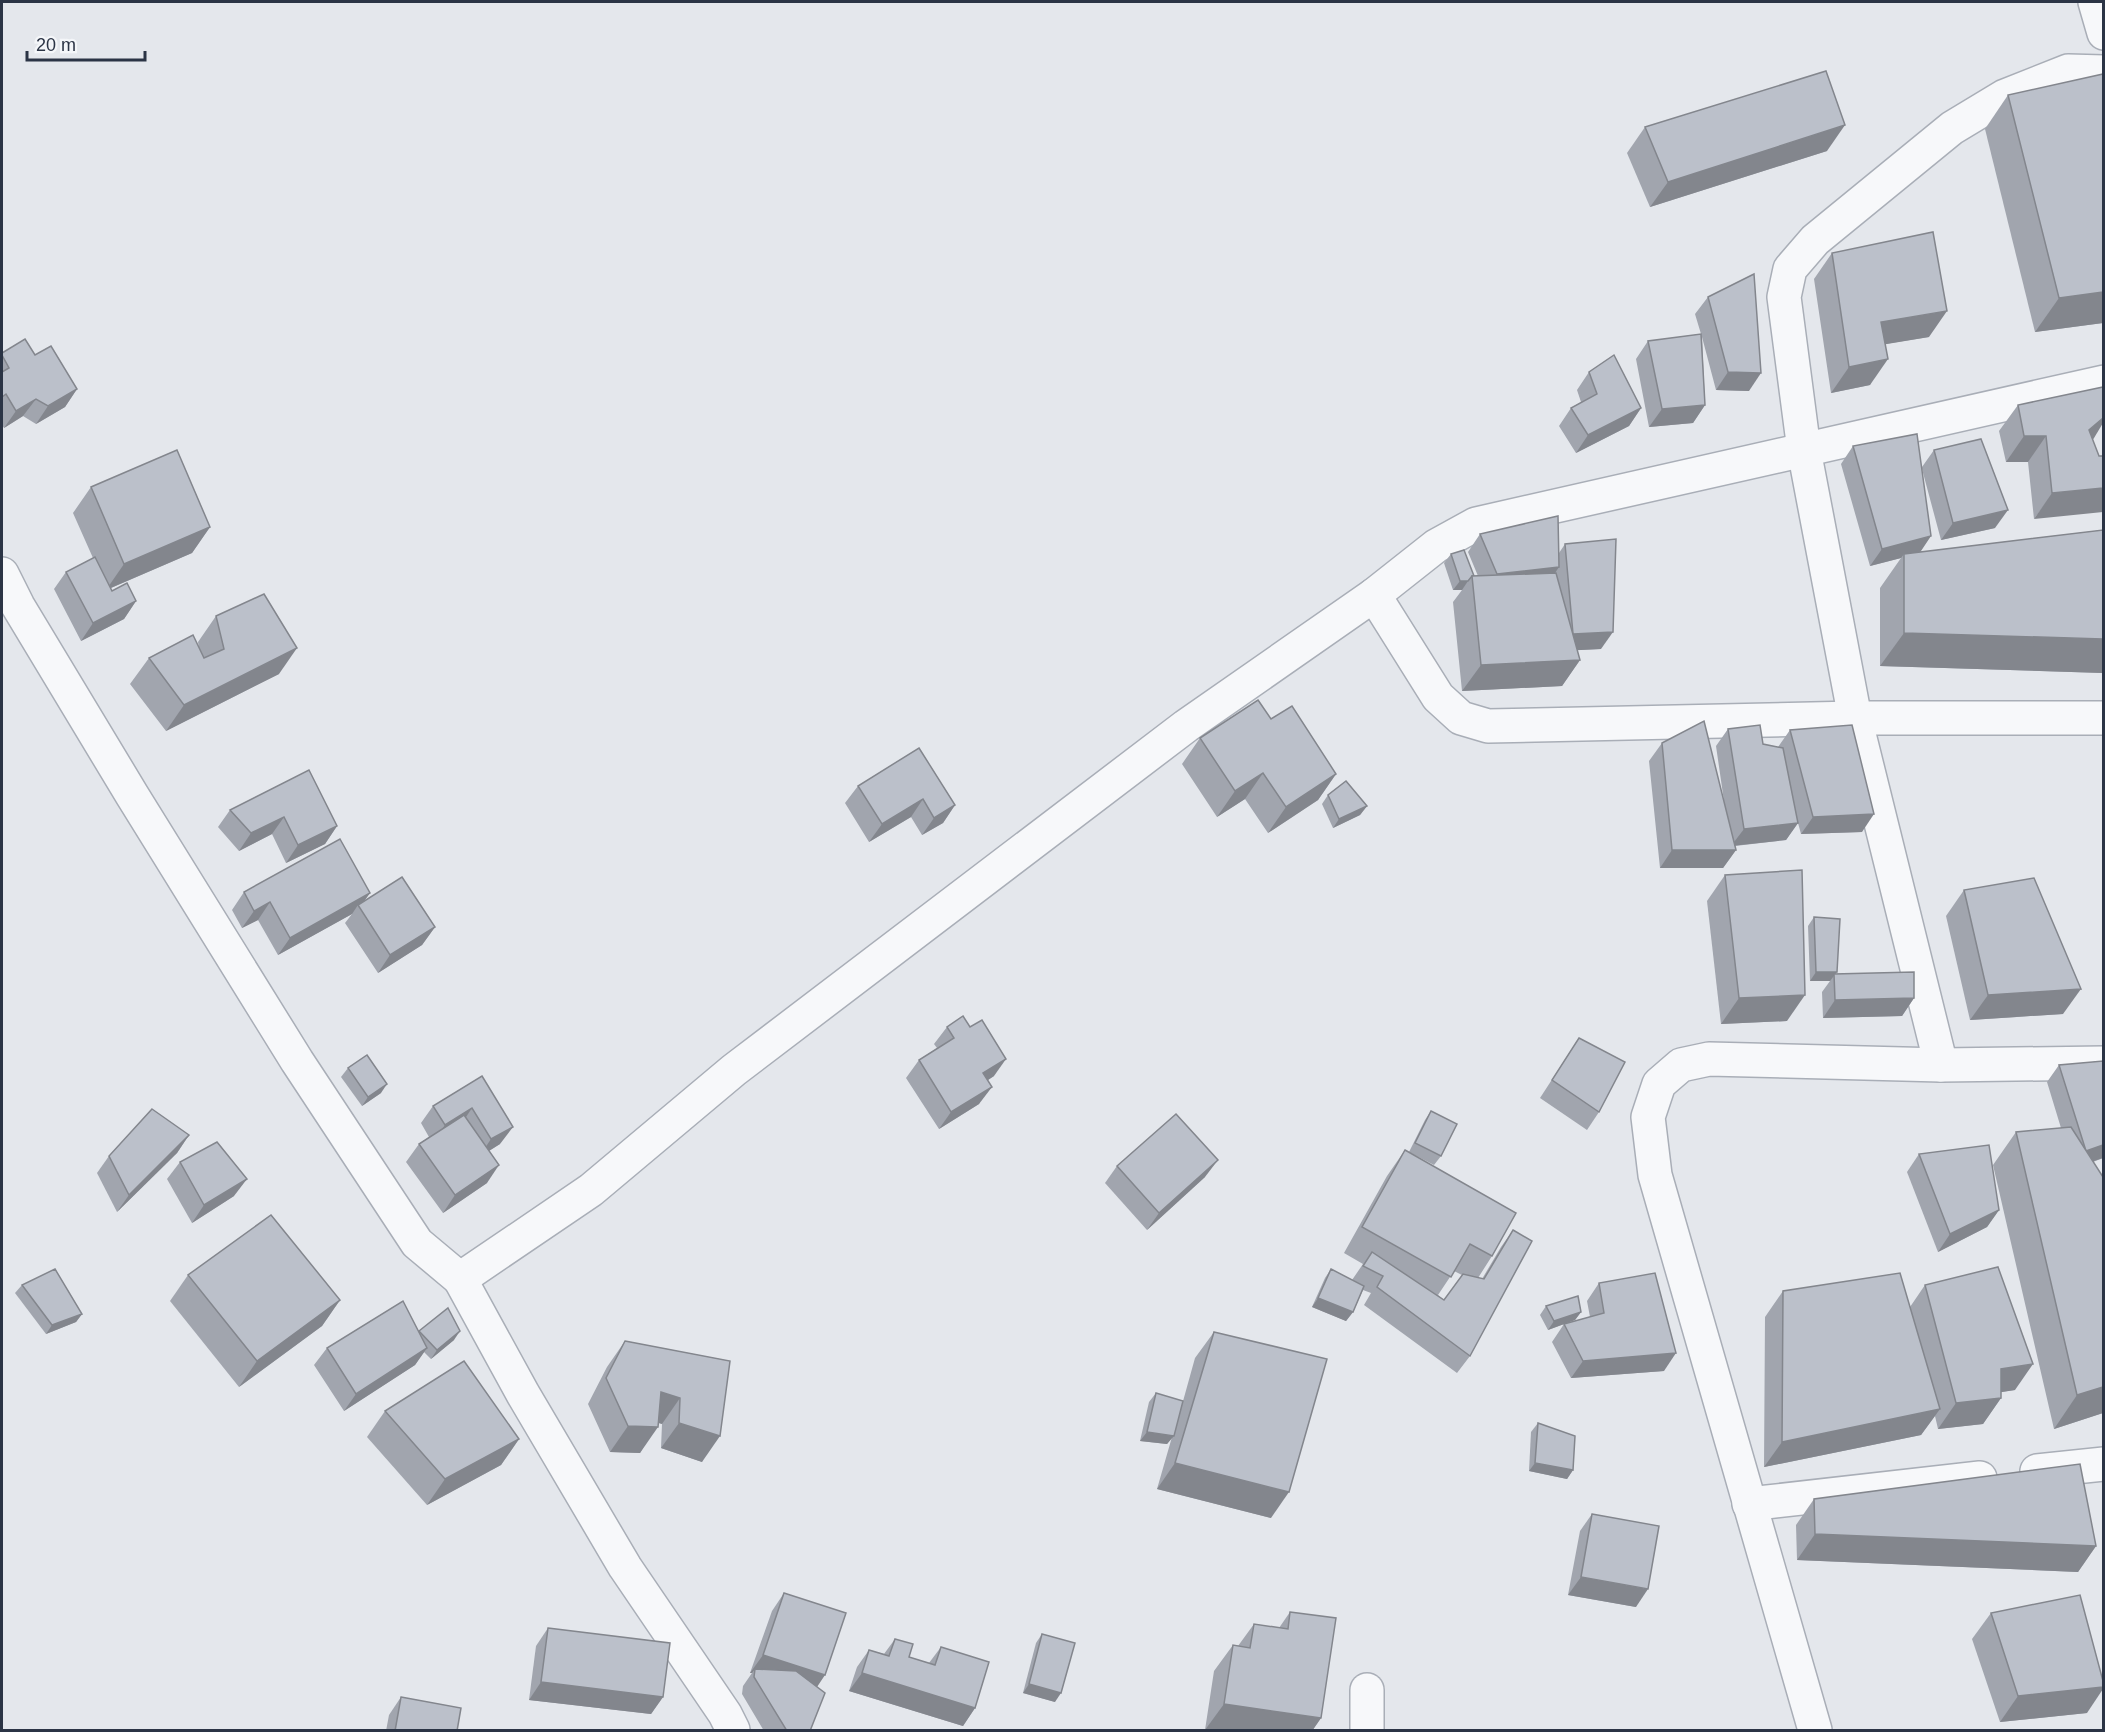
<svg xmlns="http://www.w3.org/2000/svg" width="2105" height="1732" viewBox="0 0 2105 1732" font-family="Arial,sans-serif">
<style>
.lines{fill:none;stroke-linecap:round;stroke-linejoin:round}
.street-casing{stroke:#a9aeb7;stroke-width:36}
.street{stroke:#f7f8fa;stroke-width:33}
.wall{fill:#a1a5ae;fill-rule:evenodd}
.shaded-wall{fill:#83868d}
.building{fill:#bbc0ca;stroke:#83868d;stroke-width:1.5}
</style>
<rect width="100%" height="100%" fill="#e4e7ec"/>
<g class="lines">
<defs>
<g id="street">
<path d="M2095,2L2104,33"/>
<path d="M2,574L18,606L132,795L297,1061L417,1243L460,1279L591,1190L734,1070L1186,726L1374,595L1436,546L1476,524L2104,382"/>
<path d="M1374,595L1438,697L1461,718L1488,726L1855,718H2104"/>
<path d="M1941,1065L1855,718L1804,450L1784,297L1790,269L1815,240L1952,128L2005,96L2068,71L2104,72"/>
<path d="M460,1279L523,1394L625,1567L725,1714L733,1730"/>
<path d="M2037,1471L2104,1464"/>
<path d="M1749,1504L1980,1478"/>
<path d="M1367,1690V1730"/>
<path d="M1815,1730L1655,1175L1648,1117L1659,1084L1681,1065L1709,1059L1941,1065L2104,1063"/>
</g>
</defs>
<use href="#street" class="street-casing"/>
<use href="#street" class="street"/>
</g>
<g class="wall">
<path d="M2008,95L2103,323L2035,332L1985,129Z"/>
<path d="M1645,127L1827,151L1650,207L1627,153Z"/>
<path d="M1832,253L1929,337L1885,344L1870,385L1831,393L1814,279Z"/>
<path d="M1708,297L1749,391L1716,390L1702,337L1705,405L1693,423L1649,427L1636,359L1648,341L1701,334L1695,314Z"/>
<path d="M2,353L35,355L77,389L65,407L36,424L23,416L4,428L2,425Z"/>
<path d="M1589,372L1641,408L1629,426L1576,453L1559,426L1571,408L1581,402L1577,390Z"/>
<path d="M2018,405L2094,438L2034,519L2028,462H2006L1999,431Z"/>
<path d="M1853,446L1922,467L1934,450L1995,528L1941,540L1922,469L1920,552L2103,530V673L1880,666V588L1901,558L1870,566L1841,464Z"/>
<path d="M91,487L210,527L192,553L111,588L112,591L136,601L124,619L81,641L54,589L66,572L93,558L73,513Z"/>
<path d="M1480,534L1559,553L1565,544L1601,649L1577,650L1580,660L1562,686L1462,691L1453,602L1462,590H1453L1444,563L1451,554L1474,576H1478L1468,552Z"/>
<path d="M216,616L279,674L166,731L130,684L149,658L199,648L198,642Z"/>
<path d="M1271,719L1336,774L1318,800L1268,833L1245,799L1217,817L1182,764L1200,738Z"/>
<path d="M1728,729L1763,744L1778,747L1790,730L1862,832L1801,834L1798,823L1786,840L1735,846L1736,850L1723,868H1660L1649,761L1662,743L1725,808L1716,746Z"/>
<path d="M309,770L337,826L325,844L286,863L272,834L239,851L218,827L230,810Z"/>
<path d="M858,786L955,805L943,823L922,835L911,817L869,842L845,803Z"/>
<path d="M1328,795L1367,806L1360,815L1333,828L1322,804Z"/>
<path d="M1725,875L1787,1021L1721,1024L1707,901Z"/>
<path d="M1964,890L2063,1014L1970,1020L1946,916Z"/>
<path d="M244,892L370,893L364,901L435,927L422,945L378,973L345,923L352,914L278,955L258,920L242,928L232,910Z"/>
<path d="M1814,917L1835,974L1914,998L1902,1016L1823,1018L1822,992L1830,981H1810L1808,926Z"/>
<path d="M947,1027L994,1076L988,1080L979,1104L939,1129L906,1078L919,1060L937,1048L934,1044Z"/>
<path d="M1579,1038L1599,1112L1587,1130L1540,1098Z"/>
<path d="M2103,1061V1158L2093,1162L2103,1413L2054,1429L1993,1165L2016,1132L2061,1128L2047,1082L2059,1065Z"/>
<path d="M348,1068L381,1093L362,1106L341,1077Z"/>
<path d="M482,1076L500,1144L489,1151L487,1183L443,1213L406,1162L419,1144L429,1137L421,1123L433,1106Z"/>
<path d="M1431,1111L1441,1156L1434,1165L1409,1152L1425,1120Z"/>
<path d="M189,1135L177,1153L117,1212L97,1173L109,1156Z"/>
<path d="M1405,1150L1492,1256L1478,1278L1482,1279L1501,1247L1513,1230L1470,1356L1457,1373L1364,1305L1371,1293L1363,1290L1353,1312L1346,1321L1312,1307L1325,1278L1331,1269L1352,1280L1363,1264L1344,1253L1387,1176ZM1454,1271L1462,1275L1444,1300L1438,1295Z"/>
<path d="M1919,1154L1999,1210L1987,1227L1938,1252L1907,1172Z"/>
<path d="M180,1162L234,1196L192,1223L167,1179Z"/>
<path d="M1117,1166L1205,1177L1147,1230L1105,1183Z"/>
<path d="M188,1275L340,1300L322,1326L239,1387L170,1301Z"/>
<path d="M1599,1283L1664,1371L1571,1378L1552,1342L1564,1324L1548,1330L1540,1315L1546,1306L1581,1312L1575,1320L1566,1323L1590,1317L1587,1301Z"/>
<path d="M22,1285L82,1314L76,1322L46,1334L15,1293Z"/>
<path d="M1925,1285L2015,1390L2001,1392V1398L1983,1424L1938,1429L1935,1416L1921,1435L1764,1467L1765,1317L1783,1291L1910,1307Z"/>
<path d="M419,1331L454,1340L431,1359L424,1352L415,1365L344,1411L314,1365L327,1348L419,1332Z"/>
<path d="M1214,1332L1271,1518L1157,1489L1172,1437L1167,1444L1140,1441L1149,1402L1156,1393L1180,1412L1195,1358Z"/>
<path d="M625,1341L730,1361L702,1462L661,1448L662,1424L658,1423L640,1453L610,1452L588,1404L607,1367Z"/>
<path d="M385,1411L519,1439L501,1465L427,1505L367,1437Z"/>
<path d="M1538,1423L1573,1470L1567,1479L1529,1471L1531,1432Z"/>
<path d="M1814,1499L2096,1546L2078,1572L1797,1560L1796,1525Z"/>
<path d="M1592,1514L1636,1607L1568,1595L1580,1531Z"/>
<path d="M784,1593L817,1687L810,1731H764L742,1694L743,1686L752,1673H750L772,1611Z"/>
<path d="M1290,1612L1321,1718L1312,1731L1205,1730L1214,1671L1233,1645L1238,1646L1254,1624L1279,1628Z"/>
<path d="M1991,1613L2087,1713L2000,1722L1972,1639Z"/>
<path d="M548,1628L663,1697L651,1714L529,1700L536,1646Z"/>
<path d="M1042,1634L1055,1702L1023,1693L1036,1643Z"/>
<path d="M895,1639L909,1657L929,1663L941,1647L975,1708L963,1726L849,1691L857,1667L869,1650L884,1654Z"/>
<path d="M401,1697L457,1731H386L389,1715Z"/>
</g>
<g class="shaded-wall">
<path d="M1845,125L1827,151L1650,207L1668,182Z"/>
<path d="M2103,292V323L2035,332L2059,298Z"/>
<path d="M1947,311L1929,337L1863,348L1881,322Z"/>
<path d="M1888,359L1870,385L1831,393L1849,367Z"/>
<path d="M1728,372L1761,373L1749,391L1716,390Z"/>
<path d="M77,389L65,407L36,424L48,406Z"/>
<path d="M36,399L23,416L4,428L16,411Z"/>
<path d="M1705,405L1693,423L1649,427L1662,409Z"/>
<path d="M1641,408L1629,426L1576,453L1588,435Z"/>
<path d="M2103,418V423L2094,438L2071,456L2089,430Z"/>
<path d="M2024,436H2046L2028,462H2006Z"/>
<path d="M2103,488V512L2034,519L2052,493Z"/>
<path d="M2008,510L1995,528L1941,540L1953,523Z"/>
<path d="M210,527L192,553L106,590L124,564Z"/>
<path d="M1931,536L1919,554H1904L1901,558L1870,566L1882,549Z"/>
<path d="M1559,567L1547,585L1497,574Z"/>
<path d="M1460,581H1468L1462,590H1453Z"/>
<path d="M136,601L124,619L81,641L93,623Z"/>
<path d="M1613,632L1601,649L1561,651L1573,634Z"/>
<path d="M1904,633L2103,639V673L1880,666Z"/>
<path d="M297,648L279,674L166,731L184,705Z"/>
<path d="M1580,660L1562,686L1462,691L1481,665Z"/>
<path d="M1263,773L1245,799L1217,817L1235,791Z"/>
<path d="M1336,774L1318,800L1268,833L1286,807Z"/>
<path d="M923,799L911,817L869,842L882,824Z"/>
<path d="M955,805L943,823L922,835L934,818Z"/>
<path d="M1367,806L1360,815L1333,828L1339,819Z"/>
<path d="M1874,814L1862,832L1801,834L1813,817Z"/>
<path d="M284,817L272,834L239,851L251,833Z"/>
<path d="M1798,823L1786,840L1731,846L1744,829Z"/>
<path d="M337,826L325,844L286,863L298,845Z"/>
<path d="M1672,850H1736L1723,868H1660Z"/>
<path d="M370,893L359,908L358,905L352,914L278,955L290,938Z"/>
<path d="M270,902L258,920L242,928L254,911Z"/>
<path d="M435,927L422,945L378,973L390,955Z"/>
<path d="M1816,972H1837L1830,981H1810Z"/>
<path d="M2081,989L2063,1014L1970,1020L1988,995Z"/>
<path d="M1805,995L1787,1021L1721,1024L1739,998Z"/>
<path d="M1914,998L1902,1016L1823,1018L1835,1000Z"/>
<path d="M1006,1059L994,1076L971,1091L983,1073Z"/>
<path d="M387,1084L381,1093L362,1106L368,1097Z"/>
<path d="M992,1087L979,1104L939,1129L951,1112Z"/>
<path d="M472,1108L460,1126L432,1143L445,1125Z"/>
<path d="M513,1127L500,1144L479,1157L491,1139Z"/>
<path d="M189,1135L177,1153L117,1212L129,1195Z"/>
<path d="M2103,1145V1158L2073,1168L2086,1151Z"/>
<path d="M1218,1160L1205,1177L1147,1230L1159,1213Z"/>
<path d="M499,1165L487,1183L443,1213L455,1195Z"/>
<path d="M247,1179L234,1196L192,1223L204,1205Z"/>
<path d="M1999,1210L1987,1227L1938,1252L1950,1234Z"/>
<path d="M1318,1298L1353,1312L1346,1321L1312,1307Z"/>
<path d="M340,1300L322,1326L239,1387L257,1361Z"/>
<path d="M1581,1312L1575,1320L1548,1330L1554,1321Z"/>
<path d="M82,1314L76,1322L46,1334L52,1325Z"/>
<path d="M460,1331L454,1340L431,1359L437,1350Z"/>
<path d="M427,1348L415,1365L344,1411L356,1394Z"/>
<path d="M1676,1353L1664,1371L1571,1378L1583,1361Z"/>
<path d="M2033,1364L2015,1390L1983,1395L2001,1369Z"/>
<path d="M2103,1387V1413L2054,1429L2077,1395Z"/>
<path d="M661,1392L680,1398L662,1424L643,1417Z"/>
<path d="M2001,1398L1983,1424L1938,1429L1956,1403Z"/>
<path d="M1940,1409L1921,1435L1764,1467L1782,1442Z"/>
<path d="M679,1423L720,1436L702,1462L661,1448Z"/>
<path d="M628,1426L658,1427L640,1453L610,1452Z"/>
<path d="M1147,1432L1174,1436L1167,1444L1140,1441Z"/>
<path d="M519,1439L501,1465L427,1505L445,1479Z"/>
<path d="M1175,1463L1289,1492L1271,1518L1157,1489Z"/>
<path d="M1535,1463L1573,1470L1567,1479L1529,1471Z"/>
<path d="M1815,1534L2096,1546L2078,1572L1797,1560Z"/>
<path d="M1581,1577L1648,1589L1636,1607L1568,1595Z"/>
<path d="M763,1655L825,1675L813,1693L755,1669L752,1673H750Z"/>
<path d="M862,1673L975,1708L963,1726L849,1691Z"/>
<path d="M541,1682L663,1697L651,1714L529,1700Z"/>
<path d="M1029,1684L1061,1693L1055,1702L1023,1693Z"/>
<path d="M2103,1687V1689L2087,1713L2000,1722L2018,1696Z"/>
<path d="M1224,1704L1321,1718L1312,1731L1205,1730Z"/>
</g>
<g class="building">
<path d="M1826,71L1845,125L1668,182L1645,127Z"/>
<path d="M2103,74V292L2059,298L2008,95Z"/>
<path d="M1933,232L1947,311L1881,322L1888,359L1849,367L1832,253Z"/>
<path d="M1754,274L1761,373L1728,372L1708,297Z"/>
<path d="M1701,334L1705,405L1662,409L1648,341Z"/>
<path d="M25,339L35,355L51,346L77,389L48,406L36,399L16,411L6,394L2,397V372L9,368L2,355V353Z"/>
<path d="M1614,355L1641,408L1588,435L1571,408L1597,394L1589,372Z"/>
<path d="M2103,387V418L2089,430L2099,456H2103V488L2052,493L2046,436H2024L2018,405Z"/>
<path d="M1917,434L1931,536L1882,549L1853,446Z"/>
<path d="M1981,439L2008,510L1953,523L1934,450Z"/>
<path d="M177,450L210,527L124,564L91,487Z"/>
<path d="M1558,516L1559,567L1497,574L1480,534Z"/>
<path d="M2103,530V639L1904,633V554Z"/>
<path d="M1616,539L1613,632L1573,634L1565,544Z"/>
<path d="M1464,550L1474,576H1472L1468,581H1460L1451,554Z"/>
<path d="M95,557L112,591L127,583L136,601L93,623L66,572Z"/>
<path d="M1556,573L1580,660L1481,665L1472,576Z"/>
<path d="M264,594L297,648L184,705L149,658L193,635L204,658L224,649L216,616Z"/>
<path d="M1258,700L1271,719L1292,706L1336,774L1286,807L1263,773L1235,791L1200,738Z"/>
<path d="M1704,721L1736,850H1672L1662,743Z"/>
<path d="M1760,725L1763,744L1783,748L1798,823L1744,829L1728,729Z"/>
<path d="M1852,725L1874,814L1813,817L1790,730Z"/>
<path d="M919,748L955,805L934,818L923,799L882,824L858,786Z"/>
<path d="M309,770L337,826L298,845L284,817L251,833L230,810Z"/>
<path d="M1346,781L1367,806L1339,819L1328,795Z"/>
<path d="M340,839L370,893L290,938L270,902L254,911L244,892Z"/>
<path d="M1802,870L1805,995L1739,998L1725,875Z"/>
<path d="M402,877L435,927L390,955L358,905Z"/>
<path d="M2034,878L2081,989L1988,995L1964,890Z"/>
<path d="M1814,917L1840,919L1837,972H1816Z"/>
<path d="M1914,972V998L1835,1000L1834,974Z"/>
<path d="M963,1016L970,1027L982,1020L1006,1059L983,1073L992,1087L951,1112L919,1060L954,1038L947,1027Z"/>
<path d="M1579,1038L1625,1062L1599,1112L1552,1080Z"/>
<path d="M367,1055L387,1084L368,1097L348,1068Z"/>
<path d="M2103,1061V1145L2086,1151L2059,1065Z"/>
<path d="M482,1076L513,1127L491,1139L472,1108L445,1125L433,1106Z"/>
<path d="M152,1109L189,1135L129,1195L109,1156Z"/>
<path d="M1431,1111L1457,1124L1441,1156L1415,1143Z"/>
<path d="M1176,1114L1218,1160L1159,1213L1117,1166Z"/>
<path d="M464,1115L499,1165L455,1195L419,1144Z"/>
<path d="M2071,1127L2103,1177V1387L2077,1395L2016,1132Z"/>
<path d="M217,1142L247,1179L204,1205L180,1162Z"/>
<path d="M1989,1145L1999,1210L1950,1234L1919,1154Z"/>
<path d="M1405,1150L1516,1213L1492,1256L1470,1244L1451,1277L1362,1227Z"/>
<path d="M271,1215L340,1300L257,1361L188,1275Z"/>
<path d="M1513,1230L1532,1241L1470,1356L1377,1287L1383,1276L1363,1266L1372,1252L1444,1300L1463,1274L1484,1279Z"/>
<path d="M1998,1267L2033,1364L2001,1369V1398L1956,1403L1925,1285Z"/>
<path d="M55,1269L82,1314L52,1325L22,1285Z"/>
<path d="M1331,1269L1364,1286L1353,1312L1318,1298Z"/>
<path d="M1655,1273L1676,1353L1583,1361L1564,1324L1604,1313L1599,1283Z"/>
<path d="M1900,1273L1940,1409L1782,1442L1783,1291Z"/>
<path d="M1578,1296L1581,1312L1554,1321L1546,1306Z"/>
<path d="M403,1301L427,1348L356,1394L327,1348Z"/>
<path d="M448,1308L460,1331L437,1350L419,1331Z"/>
<path d="M1214,1332L1327,1359L1289,1492L1175,1463Z"/>
<path d="M625,1341L730,1361L720,1436L679,1423L680,1398L661,1392L658,1427L628,1426L606,1378Z"/>
<path d="M464,1361L519,1439L445,1479L385,1411Z"/>
<path d="M1156,1393L1183,1401L1174,1436L1147,1432Z"/>
<path d="M1538,1423L1575,1436L1573,1470L1535,1463Z"/>
<path d="M2080,1464L2096,1546L1815,1534L1814,1499Z"/>
<path d="M1592,1514L1659,1526L1648,1589L1581,1577Z"/>
<path d="M784,1593L846,1613L825,1675L763,1655Z"/>
<path d="M2080,1595L2103,1681V1687L2018,1696L1991,1613Z"/>
<path d="M1290,1612L1336,1618L1321,1718L1224,1704L1233,1645L1250,1648L1254,1624L1288,1629Z"/>
<path d="M548,1628L670,1643L663,1697L541,1682Z"/>
<path d="M1042,1634L1075,1643L1061,1693L1029,1684Z"/>
<path d="M895,1639L913,1644L909,1657L935,1665L941,1647L989,1662L975,1708L862,1673L869,1650L889,1656Z"/>
<path d="M755,1669L796,1671L825,1693L810,1731H787L754,1677Z"/>
<path d="M401,1697L461,1708L457,1731H395Z"/>
</g>
<rect width="2105" height="1732" fill="none" stroke="#2b3445" stroke-width="6"/>
<path d="M27 51v9h118v-9" fill="none" stroke="#2b3445" stroke-width="3"/>
<text x="36" y="51" font-size="18" fill="#2b3445" stroke="#f4f6f9" stroke-width="4.5" paint-order="stroke">20 m</text>
</svg>
